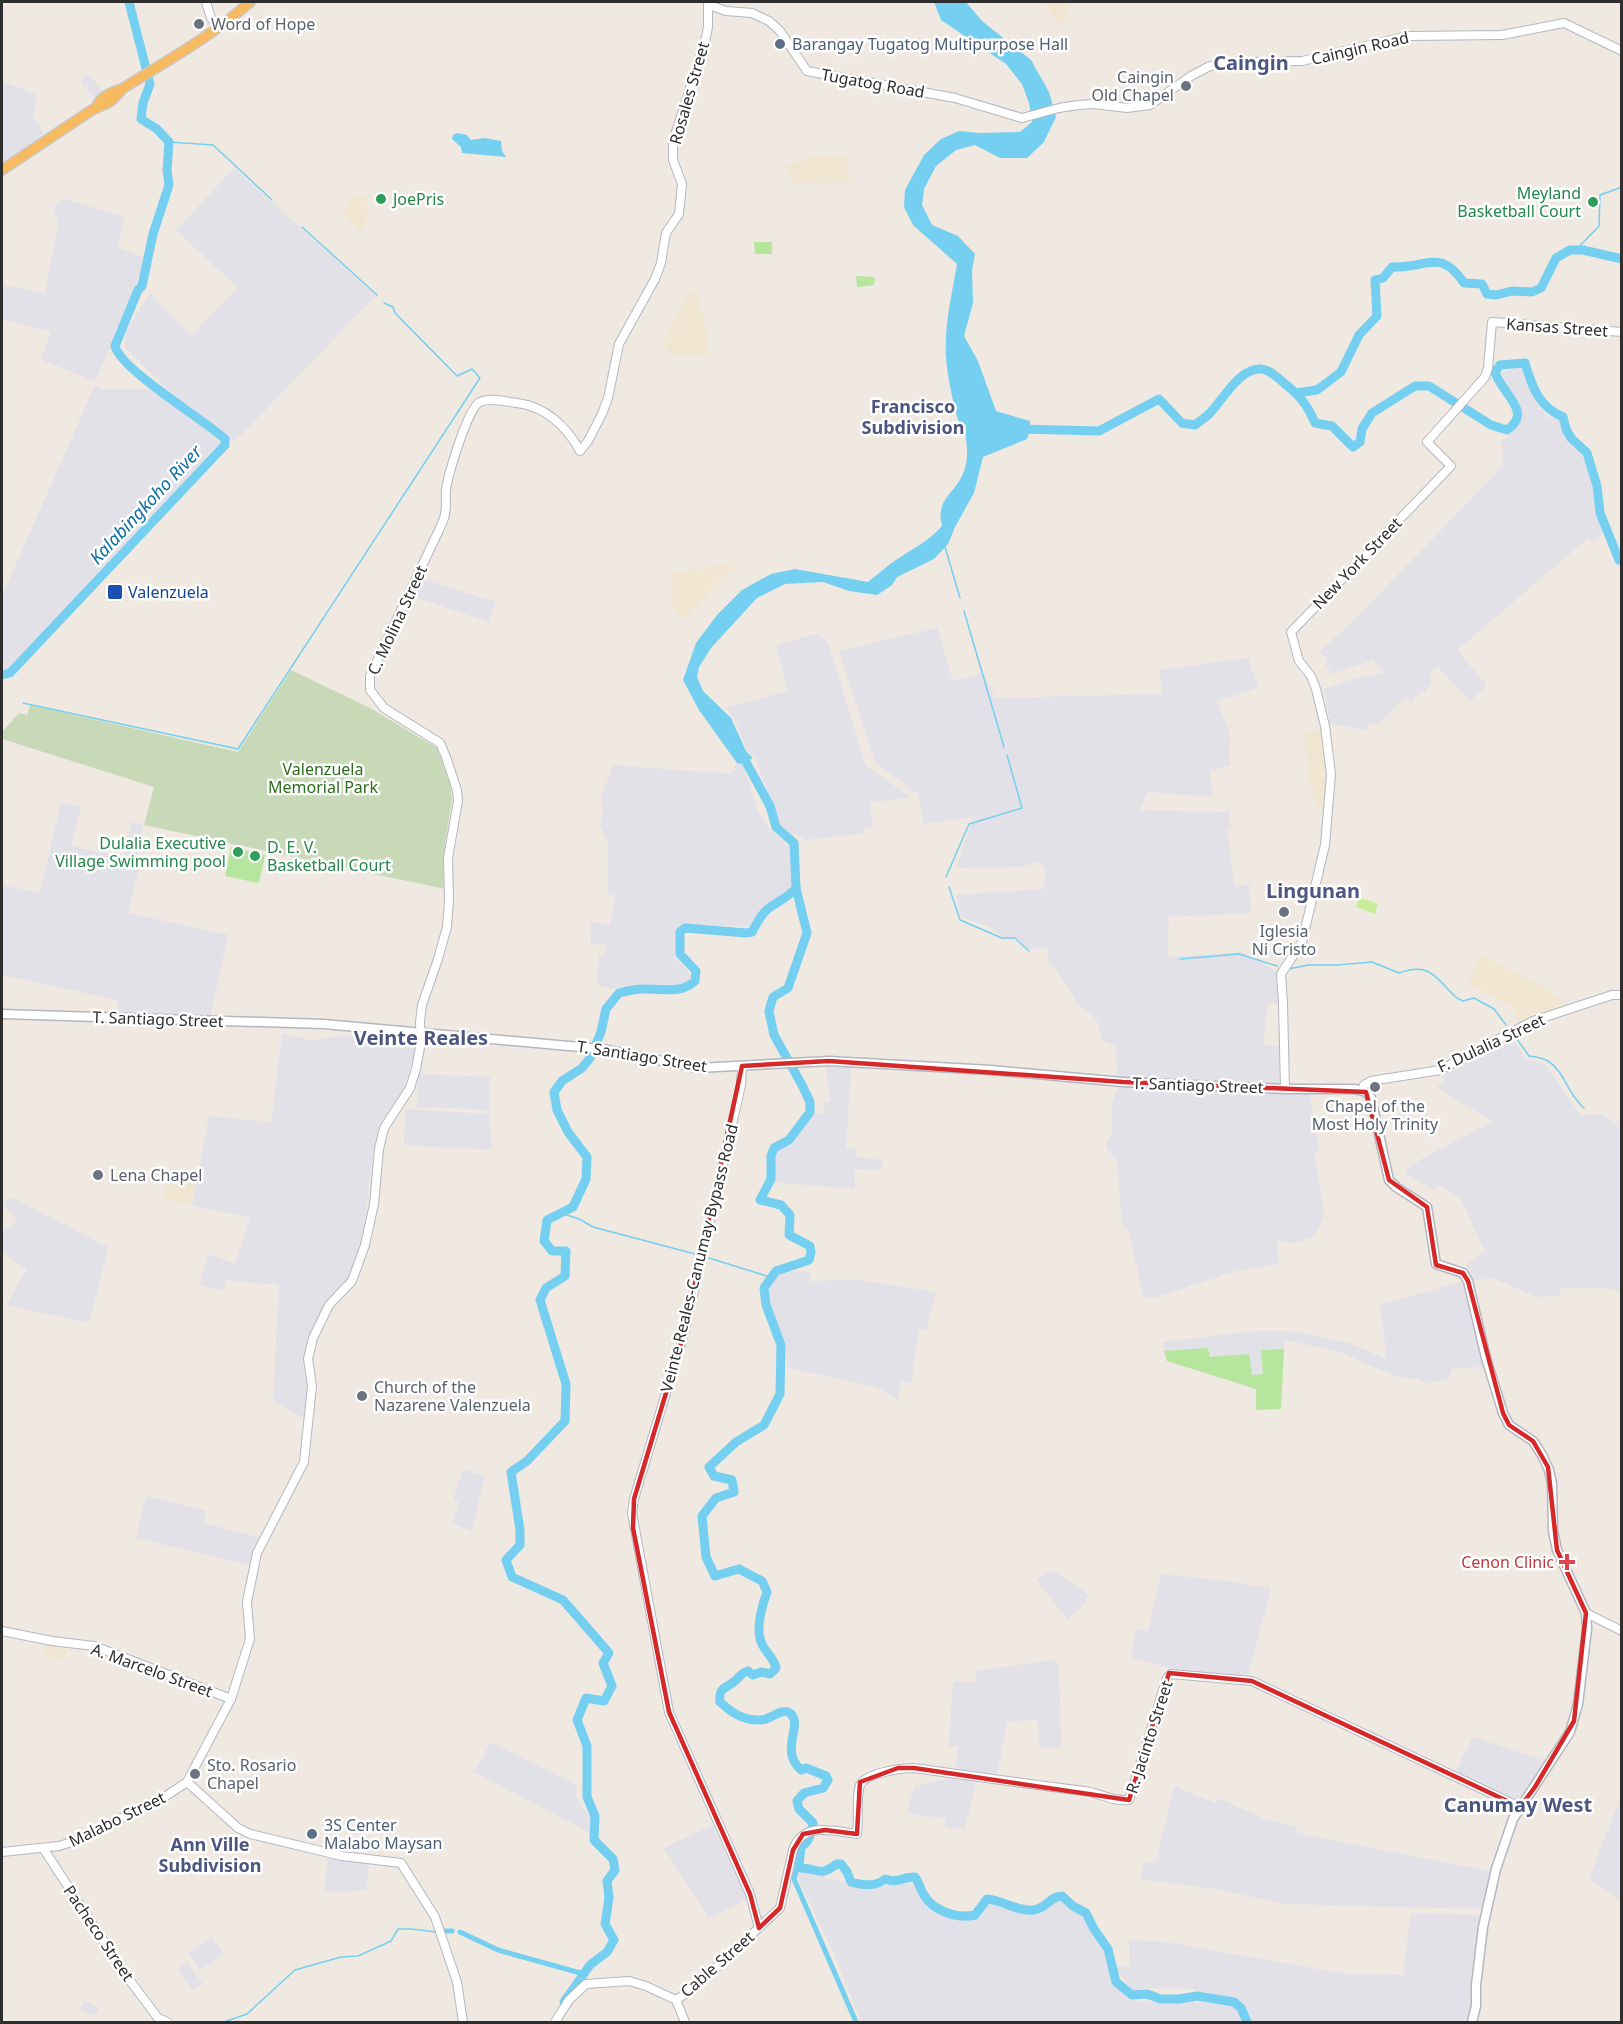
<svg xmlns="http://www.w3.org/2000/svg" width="1623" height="2024" viewBox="0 0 1623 2024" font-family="'Noto Sans',sans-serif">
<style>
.industrial{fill:#e3e1e8}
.education{fill:#f0e6d1}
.green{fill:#b6e59e}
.cemetery{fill:#c8d9b8}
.pitch{fill:#c9ec9a}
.water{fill:#75cff0}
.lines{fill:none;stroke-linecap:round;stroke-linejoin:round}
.stream{stroke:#75cff0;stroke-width:1.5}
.canal{stroke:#75cff0;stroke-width:5}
.river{stroke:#75cff0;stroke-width:9}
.tertiary-casing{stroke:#b4b7c1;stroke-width:10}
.secondary-casing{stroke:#b4b7c1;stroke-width:11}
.trunk-casing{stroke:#c9c9c9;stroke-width:12}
.tertiary{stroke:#fff;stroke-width:8}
.secondary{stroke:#fff;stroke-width:8}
.trunk{stroke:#f8ba60;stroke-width:9}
.marked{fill:none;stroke:#d62828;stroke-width:4.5;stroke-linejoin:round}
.worship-dot{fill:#6b7280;stroke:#fff;stroke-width:2}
.service-dot{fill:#5c6f8a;stroke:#fff;stroke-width:2}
.leisure-dot{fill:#2e9e5b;stroke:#fff;stroke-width:2}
.transit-dot{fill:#1a4fb4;stroke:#fff;stroke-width:2}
.health-dot{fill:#e0444e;stroke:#fff;stroke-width:2}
.labels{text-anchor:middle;stroke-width:5;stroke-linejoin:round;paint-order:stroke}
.worship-label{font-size:16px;fill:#5b616d;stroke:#fff;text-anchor:start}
.service-label{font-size:16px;fill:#4e5e75;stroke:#fff;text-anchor:start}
.street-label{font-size:16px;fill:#2e2e2e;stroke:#fff}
.leisure-label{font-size:16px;fill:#27864d;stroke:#fff;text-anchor:end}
.transit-label{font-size:16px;fill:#164399;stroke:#fff;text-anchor:start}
.park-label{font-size:16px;fill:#2c6e1b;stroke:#fff}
.health-label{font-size:16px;fill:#be3a42;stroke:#fff;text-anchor:end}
.neighbourhood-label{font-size:18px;font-weight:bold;fill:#4d5680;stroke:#fff}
.water-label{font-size:18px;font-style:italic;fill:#0d6fa3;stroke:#fff}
.quarter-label{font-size:20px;font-weight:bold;fill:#4d5680;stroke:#fff}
</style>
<rect width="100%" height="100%" fill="#efe9e1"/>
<g class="industrial">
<path d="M86,74L92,78L103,93L94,99L81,82Z"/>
<path d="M2,82L37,94L33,117L44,134L2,163Z"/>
<path d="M234,168L376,296L234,442L174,396L125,347L126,331L150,293L192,335L238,288L176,230Z"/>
<path d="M64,199L125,217L117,248L144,257L133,297L95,381L41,360L51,332L2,319V285L45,293L58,224L54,208Z"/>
<path d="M1523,367L1524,377L1538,405L1548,417L1559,419L1561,422L1573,449L1578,450L1586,461L1602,533L1594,542L1589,537L1457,650L1487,685L1470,701L1438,667L1430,673L1432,679L1425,693L1422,690L1411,704L1406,696L1379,724L1369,723L1367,730L1330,724L1324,689L1353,679L1383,673L1373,660L1332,674L1325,664L1328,661L1319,652L1354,620L1504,465L1501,440L1508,438L1521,414L1518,404L1503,384L1499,372Z"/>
<path d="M95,385L104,389H153L223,440V445L9,672L2,673V596Z"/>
<path d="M420,578L495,602L488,622L412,596Z"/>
<path d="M937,628L953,681L984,673L995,698L1163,694L1159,670L1248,658L1258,688L1217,701L1228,728L1230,740V765L1210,772L1213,797L1148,792L1139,810L1222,812L1228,809L1231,829H1227L1233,876L1236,887L1249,884L1251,913L1169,917L1167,957L1242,952L1277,972L1280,1004L1268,1003L1263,1045L1280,1047L1279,1085L1156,1078H1117L1116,1046L1102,1040L1098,1023L1093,1016L1078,1005L1057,970L1049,964L1047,948L1030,949L1017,938L1005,937L990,927L961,917L956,895L1044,889L1045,868L1037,862L1021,867L956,868L973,817L924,824L918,794L875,763L839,651Z"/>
<path d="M818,633L828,643L866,766L912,798L870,802L873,827L863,828V833L806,840L788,832L778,822L755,757L747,750L734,718L725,708L788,691L776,646Z"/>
<path d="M737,763L743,764L758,811L766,825L790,848L791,885L781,896L765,905L750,927L683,924L679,926L677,930L675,959L686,968L692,980L680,985L613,989L597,985L599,954L605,955L606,945L591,944L590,922L610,924L615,896L608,894V844L600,826L603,808L601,798L613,765L731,774Z"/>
<path d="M61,802L81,807L71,846L123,857L132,822L144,825L137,854L140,865L128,913L228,935L210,1018L118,1016V1000L2,975V885L40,893Z"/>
<path d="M282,1033L310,1040L354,1035L416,1039L413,1058L404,1088L379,1126L374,1147L363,1232L350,1276L343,1287L327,1301L310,1332L302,1364L307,1382L305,1419L273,1401L279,1285L226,1280L224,1290L200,1285L208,1254L235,1264L250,1218L192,1205L209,1116L271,1122Z"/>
<path d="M1510,1036L1527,1060L1545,1064L1578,1111L1584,1115L1603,1114L1621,1130V1291L1606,1288H1560L1559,1296L1537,1297L1492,1278L1471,1281L1466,1264L1485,1252L1460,1197L1438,1185L1435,1190L1405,1174L1408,1168L1423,1158L1492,1122L1437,1087L1444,1081L1440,1073Z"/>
<path d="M825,1064L851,1065L846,1148H855L856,1157L882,1160V1170L855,1169V1189L771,1182L773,1154L779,1148L792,1145L812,1113L825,1114L824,1102H829L830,1093Z"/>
<path d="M419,1074L490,1077L489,1110L416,1107Z"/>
<path d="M1120,1085L1310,1094L1319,1151L1314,1152L1325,1215L1314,1237L1295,1243L1277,1240L1279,1264L1236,1271L1154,1298L1143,1297L1129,1231L1122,1224L1117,1162L1105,1146L1112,1134V1101Z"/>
<path d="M405,1109L489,1114L492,1150L404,1145Z"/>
<path d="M11,1197L108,1247L89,1323L6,1305L27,1270L2,1252V1233L18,1220L3,1204Z"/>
<path d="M785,1271L810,1272V1281L859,1280L936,1292L926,1330L919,1329L911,1383L901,1381L898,1400L877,1387L788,1368L785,1345L769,1301L768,1289L776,1277Z"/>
<path d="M1463,1281L1483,1367L1453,1368L1449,1375V1378L1425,1384L1418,1379L1397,1377L1337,1351L1285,1340L1284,1349L1261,1350L1263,1375H1252L1210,1357L1208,1348L1164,1351L1162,1342L1254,1331H1292L1349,1343L1387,1359L1380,1305Z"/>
<path d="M463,1469L485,1476L472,1531L452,1524L459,1503L453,1500Z"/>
<path d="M146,1496L206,1511L204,1523L261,1538L249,1565L136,1538Z"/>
<path d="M1052,1570L1089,1595L1084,1604L1068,1620L1036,1580Z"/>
<path d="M1161,1574L1218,1580L1271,1588L1248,1676L1203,1674L1172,1669L1131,1657L1136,1629L1148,1631Z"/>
<path d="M1052,1660L1058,1663L1060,1695L1061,1748L1039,1747L1038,1719L1007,1722L997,1776L955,1770L958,1747L949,1746L953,1682H976V1671Z"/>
<path d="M1473,1737L1546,1761L1519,1801L1515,1802L1455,1772Z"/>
<path d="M491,1742L577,1785L576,1795L582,1808L592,1817L591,1833L474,1772Z"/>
<path d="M952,1777L977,1780L964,1830L945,1827L946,1819L907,1813L914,1787Z"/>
<path d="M1174,1786L1216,1803L1218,1798L1263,1818L1296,1827L1297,1832L1306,1835L1490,1871L1482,1909L1286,1904L1215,1889L1141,1879L1143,1863L1156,1862Z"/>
<path d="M1621,1796V1900L1589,1879Z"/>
<path d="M712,1825L748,1899L709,1918L664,1848Z"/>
<path d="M327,1859L369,1863L367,1889L342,1893L325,1890Z"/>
<path d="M798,1869L863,1888L914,1883L927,1907L960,1919L974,1920L990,1903L1037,1914L1059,1901L1084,1915L1097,1939L1107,1949L1112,1979L1126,1997L1138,2001L1233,2003L1236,1999L1191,1989L1149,1988L1132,1990L1115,1966H1129V1940L1166,1942L1346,1974L1403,1975L1411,1913L1480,1915L1471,1975V2011L1466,2022H861L834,1953L797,1877Z"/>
<path d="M212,1937L224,1955L200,1970L188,1952Z"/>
<path d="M187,1962L203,1984L192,1991L177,1969Z"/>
<path d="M84,2001L99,2007L95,2016L80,2010Z"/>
</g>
<g class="education">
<path d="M1044,2H1068L1071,6L1065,10L1070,18L1058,25Z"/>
<path d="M814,156L846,157L850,182L794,183L785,166Z"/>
<path d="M368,197L366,225L360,232L341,213L352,198Z"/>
<path d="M689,293H696L706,328L709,355L667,354V347H660Z"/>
<path d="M737,562L685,619L672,607V573Z"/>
<path d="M1324,729L1328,773L1323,807L1315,805L1305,752V748H1306L1304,732Z"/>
<path d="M1482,954L1543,987L1567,1003L1520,1023L1511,1005L1505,1004L1468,984Z"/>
<path d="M169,1175L196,1181L191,1205L164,1199Z"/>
<path d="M45,1644L67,1647L66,1659L44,1656Z"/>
</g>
<g class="green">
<path d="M754,242H772V254H755Z"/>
<path d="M856,276L875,277L874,285L857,287Z"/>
<path d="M231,847L265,855L259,883L225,876Z"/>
<path d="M1208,1348L1210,1357L1249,1354L1252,1375L1263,1374L1261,1350L1284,1349L1281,1409L1256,1410V1389L1167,1361L1164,1351Z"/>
</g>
<path class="cemetery" d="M291,670L370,708L437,748L450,784L452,799L445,844L443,868L445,889L144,825L154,787L2,739V732L19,713L27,715L30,705L238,752Z"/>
<path class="pitch" d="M1359,897L1378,904L1375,914L1356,907Z"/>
<g class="water">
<path d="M934,2H966L982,21L1031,60L1049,92L1056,117L1044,142L1027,158H1000L975,145L956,150L936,166L924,189L922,205L932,225L958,236L975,254L972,270L973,303L964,336L978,361L996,411L1030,421V430L1027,439L983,457L974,493L955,527L948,544L934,559L897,577L892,585L877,595L849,591L823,582L785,584L757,598L711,648L699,667L697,677L703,691L731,718L746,751L753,758L743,764L737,763L699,710L683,680L696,643L717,615L742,590L771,574L795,569L868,582C878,574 888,565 899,558C914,548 930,540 942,526C935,498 956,494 964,471C969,457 967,446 965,432L961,430C954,406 948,382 946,357C944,326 952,294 957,264L913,225L904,207L905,190L924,155L941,139L959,131L978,133L1020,132L1032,122L1029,103L1022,84L1006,64L941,20Z"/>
<path d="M457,133L467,135L471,140L485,138L501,141L502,151L506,157L462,153L461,147L452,139L453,135Z"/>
</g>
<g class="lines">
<g class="stream">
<path d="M169,142L213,145L272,200"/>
<path d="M302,227L377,295"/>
<path d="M1576,250L1599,226L1600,195L1622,187"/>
<path d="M945,547L960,598"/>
<path d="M964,611L1004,747"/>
<path d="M10,673L11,676"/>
<path d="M23,703L238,749L480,378L472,369L457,376L395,313L393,307L384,303"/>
<path d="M946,877L969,824L1022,808L1007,755"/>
<path d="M949,887L960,920L1002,938H1015L1029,951"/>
<path d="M1180,959L1239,954L1277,966"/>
<path d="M1289,969L1308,965H1337L1372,962L1399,973C1431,961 1436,979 1457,998L1463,1001L1474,998L1494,1009L1506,1025"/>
<path d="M1514,1035L1529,1056C1535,1057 1543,1058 1548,1061C1565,1072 1568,1095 1584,1108"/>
<path d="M561,1213L579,1219L593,1227L695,1254"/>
<path d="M709,1258L770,1277"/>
<path d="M224,2022L247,2014L295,1970L341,1957L358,1956L391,1941L398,1929H412L436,1932"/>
</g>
<g class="canal">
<path d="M799,1860L794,1879L856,2022"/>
<path d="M444,1931H452"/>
<path d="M460,1932L498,1950L584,1974"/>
</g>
<g class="river">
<path d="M1296,393L1317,390L1341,372L1359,335L1377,316L1375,280L1383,278L1392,267C1426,269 1440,247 1464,283L1482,284L1487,294L1496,295L1512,291L1532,292L1541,288L1556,258L1570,250H1583L1622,259"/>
<path d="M1020,429L1099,431L1159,399L1182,423L1195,425C1200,421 1205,418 1210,413C1222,401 1240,367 1261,369C1270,370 1277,377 1284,383C1300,396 1307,404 1315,423L1332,426L1353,447L1360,442L1362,429L1372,413L1415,386H1429L1491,425L1507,430C1534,412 1501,393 1495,372L1500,365L1525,363C1532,387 1539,407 1563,417L1566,429L1571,438L1587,453L1597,486L1600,513L1619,560H1622"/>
<path d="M2,675L10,673L225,445V439C203,419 121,370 115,346L138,290L142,286L153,234L169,185L167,170L169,142L157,129L141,119L143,103L150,84L129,2"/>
<path d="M740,751L770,806L776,827L794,843L796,888L807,933L788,988L773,997L769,1011L774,1035L802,1085L810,1102V1112L789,1140L774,1148L771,1156V1179L760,1200L781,1205L790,1215L789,1235L810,1246L811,1252L809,1260L776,1271L764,1288L766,1305L781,1345L780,1394L764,1425L736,1442L709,1467L714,1476L732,1480L734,1492L716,1498L702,1516L706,1557L715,1576L739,1569L762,1581L767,1592C762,1606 755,1630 762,1644C766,1653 774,1658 776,1668L770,1674L761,1672L753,1675L748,1671C741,1673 741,1675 736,1680C727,1689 718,1686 720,1702C732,1713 744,1721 761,1720C770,1720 783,1706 791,1714C803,1726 779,1750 801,1770L806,1768L826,1776L828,1780L823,1788L804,1793L797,1801L799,1809L813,1823C811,1833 810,1841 801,1847L799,1866L801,1868C821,1869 819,1877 837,1864H841L847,1872L851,1882C861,1885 876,1887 885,1879C899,1884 903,1876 915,1877C919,1882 920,1889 924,1895C933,1911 957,1919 975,1915L987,1899C1002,1900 1018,1912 1033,1910C1046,1909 1050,1896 1062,1896L1073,1906L1086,1913L1094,1929L1108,1949L1116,1982L1132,1995L1147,1994L1161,1999H1179L1197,1996L1234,2002L1241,2008L1247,2022"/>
<path d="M564,2002L590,1965L607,1952L614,1940L605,1924L609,1898L607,1881L615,1870L613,1859L594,1840L595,1816L587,1797V1746L577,1720L586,1698L604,1701L612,1686L603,1663L609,1653L563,1600L512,1577L506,1560L520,1545V1530L511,1472L527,1461L565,1421L566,1384L540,1300L546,1288L565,1276L566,1251H552L544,1241L547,1220L573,1207L586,1179L587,1157L568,1132L557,1110L554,1092L562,1081L582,1068L590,1058L601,1032L606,1009L619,993C627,991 635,989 643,989C662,988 680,995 695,981L696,971L680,954V932L685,928L746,933L752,932C757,923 761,914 769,908C779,901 787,898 796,888"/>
</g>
<defs>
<g id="tertiary">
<path d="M206,2L211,18L218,28"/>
<path d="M709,5L726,11L752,13L769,21L780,31L807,71L955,98L1022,118L1059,108L1078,105L1094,104L1127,108L1150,105L1191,76L1208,67L1220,63L1302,61L1408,36L1502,35L1564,23L1622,51"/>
<path d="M742,1066L741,1085L685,1330L634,1499L632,1513L669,1712L750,1894L759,1928"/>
<path d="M1285,1089L1283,1003L1281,974L1302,942L1325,845L1331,774L1325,726L1316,689L1311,676L1299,661L1291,632L1451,466L1427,442L1485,377L1488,368L1492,322L1622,332"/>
<path d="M1362,1090L1364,1085L1371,1081L1440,1070L1533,1021L1612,995H1622"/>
<path d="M1586,1613L1622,1631"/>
<path d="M2,1631L52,1641L94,1646L231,1699"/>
<path d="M187,1782L238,1828L250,1834L342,1856L401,1863L435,1917L457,1982L463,2022"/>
<path d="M43,1848L125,1974L158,2018L167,2022"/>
<path d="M2,1852L59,1846L75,1841L166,1796L187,1782L231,1699L250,1639L247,1602L257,1553L304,1462L312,1386L308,1359L313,1338L329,1305L352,1281L365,1245L374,1204L379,1149L384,1128L410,1088L416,1069L421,1042L420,1022L422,1005L438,959L447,927L449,900L448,858L458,801L457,790L446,757L440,743L384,708L370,690V676L439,530C441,525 445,519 445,513C447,506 445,498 446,490C448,475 468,407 480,402C490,397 507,402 517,403C545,406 567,427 580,451L588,441L602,414L608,398L619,344L655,279L661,263L666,233L679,214L682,184L673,160V141L705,42L708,27V2"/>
<path d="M676,2000L695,1987L780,1908L793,1850C803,1821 832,1831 857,1834C859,1821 856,1796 860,1785C865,1773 902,1768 914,1768C971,1776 1028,1784 1084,1791C1100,1793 1113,1802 1129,1800L1167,1678L1171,1674L1252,1681L1520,1807"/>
<path d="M555,2022L569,2000L586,1984L629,1981L646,1986L676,2000L685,2022"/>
</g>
<path id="secondary" d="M2,1014L324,1024L602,1049L698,1068L829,1061L991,1070L1123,1082L1285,1089H1355L1366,1092L1371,1098L1389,1180L1396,1187L1427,1207L1436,1264L1463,1273L1468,1281L1486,1358L1503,1413L1509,1425L1533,1441L1542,1455L1549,1470L1552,1484L1553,1531L1557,1550L1586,1613L1587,1629L1578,1704L1570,1732L1513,1819L1496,1869L1483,1927L1476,1985V2006L1472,2022"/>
<g id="trunk">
<path d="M96,108C100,97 111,92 122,89C166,61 211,37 250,2"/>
<path d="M2,170L92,110C106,103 111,104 122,89"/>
</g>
</defs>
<use href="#tertiary" class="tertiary-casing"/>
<use href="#secondary" class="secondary-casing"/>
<use href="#trunk" class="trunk-casing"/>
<use href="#tertiary" class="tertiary"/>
<use href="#secondary" class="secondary"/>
<use href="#trunk" class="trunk"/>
</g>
<path class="marked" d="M829,1061L1123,1082L1366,1092L1389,1180L1427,1207L1436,1265L1463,1273L1468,1281L1503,1413L1509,1425L1533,1441L1548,1467L1557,1550L1586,1613L1574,1721L1535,1787L1520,1807L1252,1681L1169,1673L1129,1800L914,1768H898L860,1782L857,1834L825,1830L803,1834L793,1850L780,1908L759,1928L750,1894L669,1712L633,1528L634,1499L685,1330L742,1066Z"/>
<g class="worship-dot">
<circle cx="199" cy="24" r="6"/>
<circle cx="1186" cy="86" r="6"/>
<circle cx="1284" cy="912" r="6"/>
<circle cx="1375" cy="1087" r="6"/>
<circle cx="98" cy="1175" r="6"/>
<circle cx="362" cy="1396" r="6"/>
<circle cx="195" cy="1774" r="6"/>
</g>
<g class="service-dot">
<circle cx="780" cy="44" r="6"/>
<circle cx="312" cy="1834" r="6"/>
</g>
<g class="leisure-dot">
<circle cx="381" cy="199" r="6"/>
<circle cx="1593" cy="202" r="6"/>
<circle cx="238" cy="852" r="6"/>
<circle cx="255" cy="856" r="6"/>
</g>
<rect class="transit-dot" x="107" y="584" width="16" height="16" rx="3"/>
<path class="health-dot" d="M1564 1553h6v6h6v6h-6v6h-6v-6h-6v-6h6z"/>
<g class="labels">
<g class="worship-label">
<text x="211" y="30">Word of Hope</text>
<text x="1174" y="83" text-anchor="end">Caingin<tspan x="1174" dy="18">Old Chapel</tspan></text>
<text x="1284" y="937" text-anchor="middle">Iglesia<tspan x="1284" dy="18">Ni Cristo</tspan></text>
<text x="1375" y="1112" text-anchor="middle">Chapel of the<tspan x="1375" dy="18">Most Holy Trinity</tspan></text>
<text x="110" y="1181">Lena Chapel</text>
<text x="374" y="1393">Church of the<tspan x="374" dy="18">Nazarene Valenzuela</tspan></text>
<text x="207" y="1771">Sto. Rosario<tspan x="207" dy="18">Chapel</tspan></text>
</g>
<g class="service-label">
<text x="792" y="50">Barangay Tugatog Multipurpose Hall</text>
<text x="324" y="1831">3S Center<tspan x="324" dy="18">Malabo Maysan</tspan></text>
</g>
<g class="street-label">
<text transform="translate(1360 48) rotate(-13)" y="6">Caingin Road</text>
<text transform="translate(873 83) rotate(10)" y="6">Tugatog Road</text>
<text transform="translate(689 93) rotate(-74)" y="6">Rosales Street</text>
<text transform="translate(1557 327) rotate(4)" y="6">Kansas Street</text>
<text transform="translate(1357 563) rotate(-46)" y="6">New York Street</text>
<text transform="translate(397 620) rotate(-65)" y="6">C. Molina Street</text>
<text transform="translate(158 1019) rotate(2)" y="6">T. Santiago Street</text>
<text transform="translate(1491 1043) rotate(-25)" y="6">F. Dulalia Street</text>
<text transform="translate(642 1056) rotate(9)" y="6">T. Santiago Street</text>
<text transform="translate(1198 1085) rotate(2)" y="6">T. Santiago Street</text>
<text transform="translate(699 1258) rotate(-76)" y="6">Veinte Reales-Canumay Bypass Road</text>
<text transform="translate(152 1670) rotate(20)" y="6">A. Marcelo Street</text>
<text transform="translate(1149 1737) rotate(-72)" y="6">R. Jacinto Street</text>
<text transform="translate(117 1819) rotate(-26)" y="6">Malabo Street</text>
<text transform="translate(99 1933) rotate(56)" y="6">Pacheco Street</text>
<text transform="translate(717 1964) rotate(-41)" y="6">Cable Street</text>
</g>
<g class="leisure-label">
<text x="1581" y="199">Meyland<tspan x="1581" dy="18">Basketball Court</tspan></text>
<text x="393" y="205" text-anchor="start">JoePris</text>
<text x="226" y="849">Dulalia Executive<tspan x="226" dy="18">Village Swimming pool</tspan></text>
<text x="267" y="853" text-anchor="start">D. E. V.<tspan x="267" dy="18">Basketball Court</tspan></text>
</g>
<g class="transit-label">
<text x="128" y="598">Valenzuela</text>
</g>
<g class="park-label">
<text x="323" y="775">Valenzuela<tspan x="323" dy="18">Memorial Park</tspan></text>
</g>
<g class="health-label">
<text x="1554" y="1568">Cenon Clinic</text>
</g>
<g class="neighbourhood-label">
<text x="913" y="413">Francisco<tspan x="913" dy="21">Subdivision</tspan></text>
<text x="210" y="1851">Ann Ville<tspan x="210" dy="21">Subdivision</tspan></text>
</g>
<g class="water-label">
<text transform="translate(146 505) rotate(-47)" y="6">Kalabingkoho River</text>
</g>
<g class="quarter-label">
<text x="1251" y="70">Caingin</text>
<text x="1313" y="898">Lingunan</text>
<text x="421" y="1045">Veinte Reales</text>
<text x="1518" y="1812">Canumay West</text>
</g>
</g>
<rect width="1623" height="2024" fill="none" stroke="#2e2e2e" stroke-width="6"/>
</svg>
